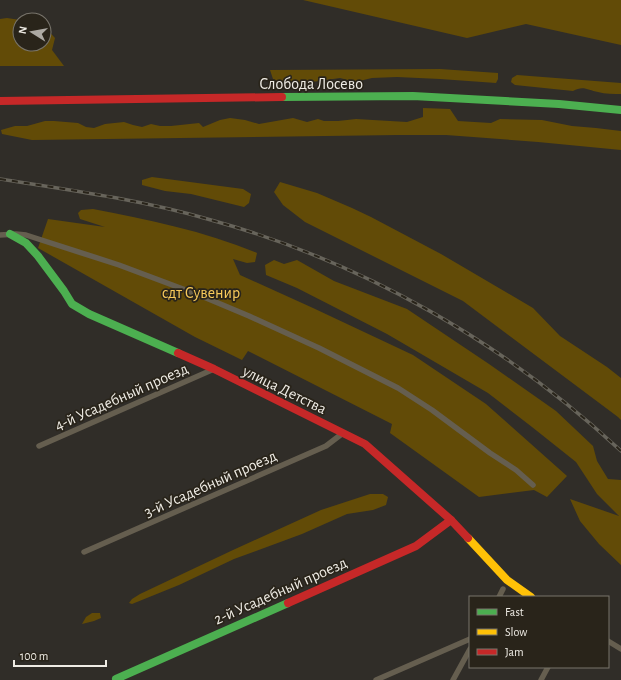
<svg xmlns="http://www.w3.org/2000/svg" width="621" height="680" viewBox="0 0 621 680" font-family="'Alegreya Sans',sans-serif">
<style>
.green{fill:#624b07}
.lines{fill:none;stroke-linecap:round;stroke-linejoin:round}
.street{stroke:#655e4f;stroke-width:5.5}
.fast{stroke:#4caf50;stroke-width:8}
.slow{stroke:#ffc107;stroke-width:8}
.jam{stroke:#c62828;stroke-width:8}
.rail-casing{stroke:#67645b;stroke-width:3.5}
.rail{stroke:#29241a;stroke-width:2;stroke-dasharray:6;stroke-linecap:butt}
.labels{text-anchor:middle;stroke-width:3.5;stroke-linejoin:round;paint-order:stroke}
.street-label{font-size:16px;fill:#efece5;stroke:#29241a}
.park-label{font-size:16px;fill:#f9cb5b;stroke:#29241a}
</style>
<rect width="100%" height="100%" fill="#302d28"/>
<g class="green">
<path d="M303,0H621V45L526,24L467,38Z"/>
<path d="M7,18L20,20V44H44V27H45L55,38L52,50L64,66H0V19Z"/>
<path d="M440,69L498,73V79L496,83L440,79L397,77L372,78L355,82L340,78L298,84L279,82L273,79L270,70Z"/>
<path d="M517,75L621,83V94C614,94 605,94 598,92C588,90 583,85 573,91L515,85L511,82L512,78Z"/>
<path d="M423,108L450,109L458,121L491,123L500,119L542,120L572,126L596,128L621,131V150L538,142L446,135H398L32,140L2,134L1,130L15,126H27L45,121H54L78,123L86,127L94,128L105,124L124,122L133,125L142,127L151,124L160,126H171L199,123L203,127L220,120L230,118L245,120L259,124L293,118L307,122L318,119L324,121H338L356,119L407,122L423,117Z"/>
<path d="M152,177L243,189L251,194L249,203L244,207L191,194L165,191L142,185V180Z"/>
<path d="M280,182L317,193L352,208L371,217L441,254L533,308L560,336L607,367L621,378V420L618,417L463,301L305,222L283,205L274,192Z"/>
<path d="M93,209C148,220 205,231 257,253L255,262L247,263L233,259L240,275L313,308L413,355L486,404L567,476L547,497L534,490L479,497L390,433L392,424L248,351L242,360L195,337L38,248L48,219L105,227L80,219L78,213L81,210Z"/>
<path d="M274,260L284,264L297,260L334,281L407,309L489,364L556,411L593,446L597,461L608,479L621,480V565L599,544L580,521L570,499L619,516L597,494L576,462L532,427L488,393L387,334L297,288L266,275L265,265Z"/>
<path d="M370,494H383L388,497L386,505L373,510L347,514L302,534L234,559L179,585L132,604L129,603L132,599L140,594L233,550L321,510Z"/>
<path d="M92,613H100L101,618L94,621L82,624L86,617Z"/>
</g>
<g class="lines">
<g class="street">
<path d="M0,235L16,234L26,235L119,265L199,295L249,316L319,348L398,388L432,410L490,453L516,470L533,485"/>
<path d="M39,446L214,369"/>
<path d="M84,552L326,446L343,433"/>
<path d="M499,597L503,589"/>
<path d="M608,641L621,649"/>
<path d="M376,680L470,639"/>
<path d="M453,680L470,649"/>
<path d="M541,680L548,667"/>
</g>
<g class="fast">
<path d="M282,97L413,96L559,104L621,110"/>
<path d="M10,234L26,243L38,256L64,291L72,304L89,314L178,353"/>
<path d="M116,679L288,603"/>
</g>
<path class="slow" d="M468,538L507,580L531,597"/>
<g class="jam">
<path d="M0,101L282,97"/>
<path d="M178,353L214,369L365,444L451,520L468,538"/>
<path d="M288,603L416,546L451,520"/>
</g>
<defs>
<path id="rail" d="M0,179C71,190 142,200 211,220C363,262 506,344 621,451"/>
</defs>
<use href="#rail" class="rail-casing"/>
<use href="#rail" class="rail"/>
</g>
<g class="labels">
<g class="street-label">
<text x="311" y="89">Слобода Лосево</text>
<text transform="translate(285 389) rotate(26)" y="6">улица Детства</text>
<text transform="translate(121 396) rotate(-24)" y="6">4-й Усадебный проезд</text>
<text transform="translate(210 483) rotate(-24)" y="6">3-й Усадебный проезд</text>
<text transform="translate(280 590) rotate(-24)" y="6">2-й Усадебный проезд</text>
</g>
<g class="park-label">
<text x="201" y="298">сдт Сувенир</text>
</g>
</g>
<rect x="469" y="596" width="140" height="72" fill="#29241a" stroke="#78746b"/>
<rect x="477" y="609" width="20" height="6" fill="#4caf50" stroke="#78746b"/>
<text x="505" y="616" font-size="12" fill="#efece5">Fast</text>
<rect x="477" y="629" width="20" height="6" fill="#ffc107" stroke="#78746b"/>
<text x="505" y="636" font-size="12" fill="#efece5">Slow</text>
<rect x="477" y="649" width="20" height="6" fill="#c62828" stroke="#78746b"/>
<text x="505" y="656" font-size="12" fill="#efece5">Jam</text>
<g transform="translate(32 32) rotate(281)"><circle r="19" fill="#29241a" stroke="#78746b"/>
<path d="M0-3L7 15L0 10L-7 15Z" fill="#aca9a3"/>
<text y="-6" font-size="11" font-weight="bold" text-anchor="middle" fill="#efece5">N</text>
</g>
<path d="M14 660v6h92v-6" fill="none" stroke="#efece5" stroke-width="2"/>
<text x="20" y="660" font-size="12" fill="#efece5" stroke="#29241a" stroke-width="3" paint-order="stroke">100 m</text>
</svg>
